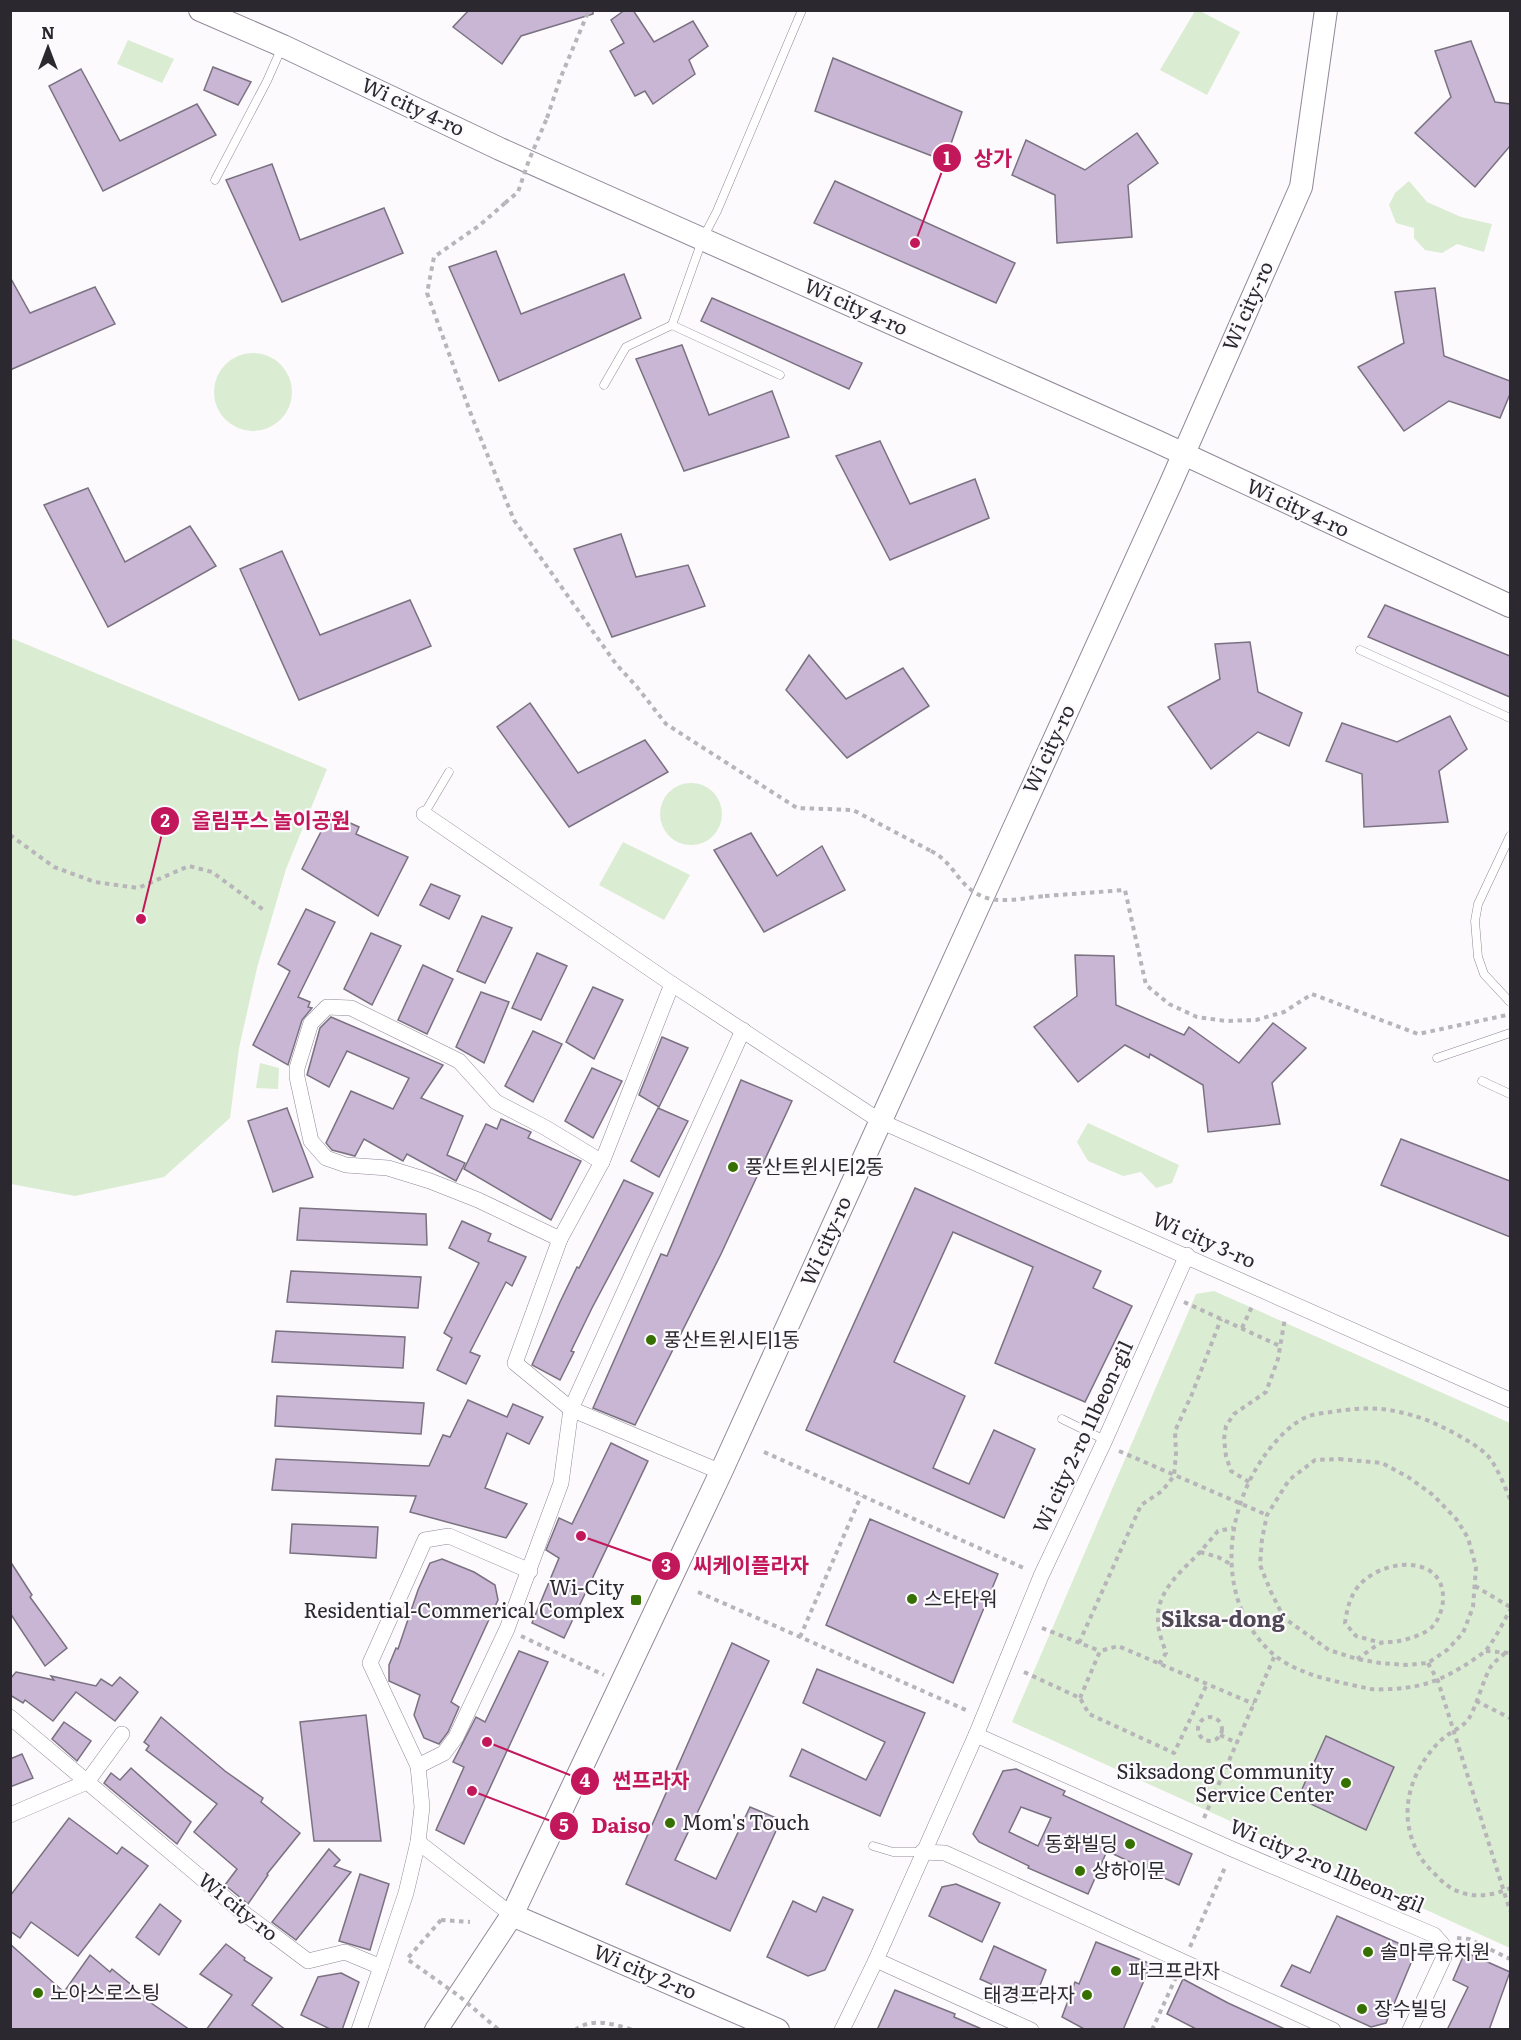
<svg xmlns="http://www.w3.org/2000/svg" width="1521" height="2040" viewBox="0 0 1521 2040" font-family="Literata,'Noto Sans KR',serif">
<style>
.green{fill:#daecd1}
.building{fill:#c8b6d4;stroke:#7a7181;stroke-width:1.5;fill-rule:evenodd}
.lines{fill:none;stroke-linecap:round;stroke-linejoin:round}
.lane-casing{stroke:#918898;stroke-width:9}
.street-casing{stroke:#918898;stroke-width:16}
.secondary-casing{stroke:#918898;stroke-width:24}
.path{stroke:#b8b5ba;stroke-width:4;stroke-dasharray:4.5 4.5;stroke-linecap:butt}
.lane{stroke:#fff;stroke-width:8}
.street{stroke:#fff;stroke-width:15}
.secondary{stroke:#fff;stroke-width:22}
.path-bridge{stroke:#b8b5ba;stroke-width:4;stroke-dasharray:4.5 4.5;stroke-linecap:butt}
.poi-dot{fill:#357000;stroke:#fcfafd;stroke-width:2}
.labels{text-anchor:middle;stroke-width:4.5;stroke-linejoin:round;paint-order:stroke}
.street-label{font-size:20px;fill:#2c282f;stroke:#fcfafd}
.poi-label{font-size:20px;fill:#2c282f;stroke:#fcfafd;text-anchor:start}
.quarter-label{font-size:22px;font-weight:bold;fill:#504856;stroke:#fcfafd}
.leader{fill:none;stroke:#c2185b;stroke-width:2}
.callout-dot{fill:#c2185b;stroke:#fcfafd;stroke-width:2}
.mark-label{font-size:18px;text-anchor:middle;font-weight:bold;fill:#fff}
.callout-label{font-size:21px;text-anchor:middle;font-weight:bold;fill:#c2185b;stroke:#fcfafd;stroke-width:4.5;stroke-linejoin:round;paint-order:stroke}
</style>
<rect width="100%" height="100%" fill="#fcfafd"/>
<g class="green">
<path d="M1195,11H1200L1240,32L1207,95L1160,70Z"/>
<path d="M128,40L174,59L162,83L117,64Z"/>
<path d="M1409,181L1427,202L1461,217L1492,224L1484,252L1457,244L1442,253L1425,250L1414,238V228L1396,223L1389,205L1395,193Z"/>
<circle cx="253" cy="392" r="39"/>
<path d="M11,638L327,769L286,869L257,968L239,1048L230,1118L164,1177L75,1196L11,1184Z"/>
<circle cx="691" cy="814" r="31"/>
<path d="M623,842L690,875L664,920L599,885Z"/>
<path d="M260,1063L279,1068L278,1089L256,1088Z"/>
<path d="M1088,1123L1179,1165L1172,1183L1156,1188L1141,1172L1123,1176L1088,1161L1077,1142Z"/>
<path d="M1214,1291L1510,1423V1948L1012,1722L1196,1294Z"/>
</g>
<g class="building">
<path d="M469,10H593V14L521,36L502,64L453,27Z"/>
<path d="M625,10H633L654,42L693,21L708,46L689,60L695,74L653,104L645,91L635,96L610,51L624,43L611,20Z"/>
<path d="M1471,41L1495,102L1510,104V146L1475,187L1415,133L1451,97L1435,51Z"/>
<path d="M833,58L962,112L945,161L815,111Z"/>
<path d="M213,67L251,82L238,105L204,90Z"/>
<path d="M81,69L120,141L197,104L216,135L103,191L49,86Z"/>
<path d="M1137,133L1158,163L1128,185L1132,237L1057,243L1055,195L1012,175L1026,140L1085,170Z"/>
<path d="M272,164L300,240L384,208L403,253L282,302L226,180Z"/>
<path d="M835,181L1015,263L996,303L814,223Z"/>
<path d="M496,251L521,314L624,274L641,318L499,381L449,267Z"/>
<path d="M10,277L30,313L95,287L115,324L10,370Z"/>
<path d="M1435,288L1444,356L1510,381V394L1500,418L1449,401L1404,431L1358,367L1404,343L1395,292Z"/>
<path d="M712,298L862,363L849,389L701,321Z"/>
<path d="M682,345L709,415L772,391L789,437L684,471L636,359Z"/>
<path d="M880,441L910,504L975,479L989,518L890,560L836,456Z"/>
<path d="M88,488L125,562L190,526L216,566L108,627L44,505Z"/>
<path d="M621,534L636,577L688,565L705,606L612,637L574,549Z"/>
<path d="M282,551L320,635L410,600L431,646L299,700L240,569Z"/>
<path d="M1385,605L1510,656V697L1368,637Z"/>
<path d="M1250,642L1258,692L1302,713L1289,746L1258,732L1211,769L1168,707L1220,679L1215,644Z"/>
<path d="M809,655L846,699L903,668L929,706L847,758L786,690Z"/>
<path d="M530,703L578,773L645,740L668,772L569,827L497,727Z"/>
<path d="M1450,716L1467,749L1439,771L1448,822L1364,827L1362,774L1326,761L1342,723L1397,742Z"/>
<path d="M330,814L359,827L356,834L408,857L378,916L302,869Z"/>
<path d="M751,833L777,876L822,846L845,890L764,932L714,850Z"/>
<path d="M431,884L460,896L449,919L420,905Z"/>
<path d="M306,909L335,922L298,997L310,1002L308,1007L312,1008L302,1020L288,1065L253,1045L290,971L278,964Z"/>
<path d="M482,916L512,928L485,983L457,971Z"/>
<path d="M371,933L401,946L372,1005L344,989Z"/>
<path d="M537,953L567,966L541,1020L512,1008Z"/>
<path d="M1075,955L1114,956L1116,1005L1184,1035L1189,1027L1239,1063L1273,1023L1306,1048L1272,1083L1280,1124L1208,1132L1203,1085L1150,1054L1149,1058L1125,1045L1078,1082L1034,1027L1077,996Z"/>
<path d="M423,965L453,979L427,1034L398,1020Z"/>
<path d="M593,987L623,1000L594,1059L566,1042Z"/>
<path d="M481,992L509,1002L484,1063L456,1047Z"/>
<path d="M331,1017L443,1065L421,1098L463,1116L447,1155L465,1163L456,1181L407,1154L403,1161L364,1139L355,1156L332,1150L326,1143L351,1091L393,1109L409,1078L347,1051L329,1087L307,1075L320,1028Z"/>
<path d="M533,1031L562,1044L533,1102L505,1086Z"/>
<path d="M662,1037L688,1048L659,1107L639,1095Z"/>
<path d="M592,1068L622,1081L593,1138L565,1121Z"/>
<path d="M741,1080L792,1101L721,1254L635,1425L593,1408L661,1254L667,1256Z"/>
<path d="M287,1108L313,1177L273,1192L248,1121Z"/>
<path d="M658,1108L688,1121L659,1177L631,1161Z"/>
<path d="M501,1119L531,1132L528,1138L581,1161L551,1220L464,1169L486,1124L497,1129Z"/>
<path d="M1401,1139L1510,1181V1237L1381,1185Z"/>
<path d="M624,1180L653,1193L592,1308L571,1351L574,1352L560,1380L532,1365L560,1302L577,1267L579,1268Z"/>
<path d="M915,1188L1101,1271L1093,1288L1132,1306L1085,1402L995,1363L1033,1267L953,1232L894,1362L965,1396L933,1468L969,1484L994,1430L1035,1449L1004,1518L806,1430Z"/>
<path d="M300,1208L426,1214L427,1245L297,1240Z"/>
<path d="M462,1221L491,1234L488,1241L526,1257L512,1286L506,1282L470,1352L480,1356L466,1384L437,1370L452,1338L444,1333L479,1263L449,1248Z"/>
<path d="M291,1271L421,1277L418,1308L287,1302Z"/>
<path d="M276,1331L405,1337L403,1368L272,1362Z"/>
<path d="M277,1396L424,1403L421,1434L275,1426Z"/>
<path d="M468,1400L507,1417L513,1404L543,1417L529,1444L507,1433L485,1488L527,1504L506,1538L410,1512L416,1496L272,1490L276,1459L429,1466L443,1435L450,1437Z"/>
<path d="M611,1443L648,1461L564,1638L532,1623L559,1558L546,1550L559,1518L572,1524Z"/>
<path d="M870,1519L998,1574L953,1683L826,1625Z"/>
<path d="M292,1524L378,1527L376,1558L290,1553Z"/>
<path d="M442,1559L474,1572L495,1585L498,1600L451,1702L459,1707L448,1732L439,1744L424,1738L414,1715L420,1695L389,1681V1665L396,1648L398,1649L418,1590L430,1563Z"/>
<path d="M10,1561L32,1595L30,1597L67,1648L45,1666L10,1613Z"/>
<path d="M732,1643L769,1661L675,1860L716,1879L750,1807L781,1820L730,1931L626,1884Z"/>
<path d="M519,1651L548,1662L464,1844L436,1830L464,1767L453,1762L476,1717L485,1722Z"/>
<path d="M817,1669L925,1713L880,1816L790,1776L802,1749L866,1780L885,1742L803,1703Z"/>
<path d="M16,1672L54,1680L51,1676L96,1686L101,1679L112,1686L120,1677L138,1692L115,1721L76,1692L53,1721L25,1700L23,1703L10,1695V1679Z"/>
<path d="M366,1715L381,1841H314L300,1722Z"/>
<path d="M161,1717L225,1771L263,1798L261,1802L300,1833L267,1874L268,1875L248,1904L225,1885L237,1869L194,1832L217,1804L146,1750L149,1746L144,1742Z"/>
<path d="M64,1722L91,1741L77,1761L52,1739Z"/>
<path d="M1326,1736L1394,1767L1366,1830L1298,1798Z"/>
<path d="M22,1754L33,1778L10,1787V1759Z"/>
<path d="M131,1768L191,1822L177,1844L104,1783L111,1773L120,1780Z"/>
<path d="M1016,1769L1065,1791L1063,1795L1192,1854L1179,1885L1107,1851L1088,1894L1028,1868L1029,1866L979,1842L973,1834L1003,1771ZM1021,1807L1051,1818L1038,1846L1009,1832Z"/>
<path d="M69,1818L117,1854L122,1847L148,1866L78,1956L31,1922L20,1938L10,1931V1896Z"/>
<path d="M329,1849L340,1860L334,1866L351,1872L296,1940L272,1922Z"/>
<path d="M360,1874L389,1884L370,1950L339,1941Z"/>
<path d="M956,1884L1000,1903L982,1942L929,1916L942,1887Z"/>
<path d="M823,1897L853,1910L825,1970L808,1976L767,1957L793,1901L816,1912Z"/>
<path d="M160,1904L181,1921L159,1955L136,1937Z"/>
<path d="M1337,1916L1416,1951L1386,2023L1371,2027L1281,1986L1292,1965L1310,1973Z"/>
<path d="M1096,1942L1151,1964L1123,2030H1086L1062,2017L1075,1982L1079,1984Z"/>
<path d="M10,1944L64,1992L90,1955L110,1972L112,1969L145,1996L144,1998L190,2030H10Z"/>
<path d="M226,1944L245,1958L244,1960L272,1978L252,2005L286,2030H206L232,1995L200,1974Z"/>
<path d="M994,1946L1046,1970L1033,2003L980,1979Z"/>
<path d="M1465,1952L1510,1972L1489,2030H1447L1468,1987L1453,1980Z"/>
<path d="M341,1973L359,1982L342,2030H332L301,2015L318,1977Z"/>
<path d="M1183,1979L1228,2003L1287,2030H1198L1167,2014Z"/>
<path d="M895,1990L955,2014L954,2017L984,2030H877Z"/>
</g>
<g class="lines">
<defs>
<g id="lane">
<path d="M215,180L267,81L282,47"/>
<path d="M780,375L672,325L703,238L717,211L802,10"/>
<path d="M604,385L626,347L672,325"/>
<path d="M1360,650L1510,718"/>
<path d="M424,814L449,772"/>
<path d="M1510,836L1478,904L1475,921L1478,957L1484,974L1510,1002"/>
<path d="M1437,1058L1510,1033"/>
<path d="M1482,1081L1510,1094"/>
<path d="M1062,1419L1105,1440"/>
<path d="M873,1846L893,1852H922"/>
</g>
<g id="street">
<path d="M424,814L672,984L880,1121L1510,1400"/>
<path d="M672,984L602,1162L560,1239L515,1363L571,1409L721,1472"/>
<path d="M560,1239L478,1200L430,1181L388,1168L346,1165L326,1158L311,1141L297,1077V1068L311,1023L327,1007L351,1008L459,1061L496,1102L546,1128L602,1162"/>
<path d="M10,1717L237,1908L308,1961L345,1952L381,1967L406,1893L418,1842"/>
<path d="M976,1735L1232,1849L1434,1935L1442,1944L1444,1957L1410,2030"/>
<path d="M418,1766L444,1753L456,1737L507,1629L561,1483L571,1409L743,1030"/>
<path d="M10,1815L87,1782L122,1734"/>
<path d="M922,1852L945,1853L1333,2030"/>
<path d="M512,1915L418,1842L422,1807L418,1766L370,1663L425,1540L449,1536L530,1571"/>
<path d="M876,1960L1031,2030"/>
<path d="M359,2030L381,1967"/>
<path d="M842,2030L876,1960L976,1735L1041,1576L1105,1440L1187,1255"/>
</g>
<g id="secondary">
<path d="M200,10L283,46L500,149L1156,441L1510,606"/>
<path d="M512,1915L778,2030"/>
<path d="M436,2030L512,1915L721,1472L1170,485L1301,187L1326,10"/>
</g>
</defs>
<use href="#lane" class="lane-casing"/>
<use href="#street" class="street-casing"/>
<use href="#secondary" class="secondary-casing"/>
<g class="path">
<path d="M547,118L560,79L589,10"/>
<path d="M505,203L480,225L434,257L427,293L472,417L514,520L616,664L637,687L666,724L797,808L853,810L931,851"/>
<path d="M10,835L54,867L95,882L138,888L189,866L212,872L265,911"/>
<path d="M1045,896L1125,890L1146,985L1169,1004L1197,1017L1226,1021L1256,1020L1284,1012L1312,994L1418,1034L1507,1015"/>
<path d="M1184,1302L1280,1346"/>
<path d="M1242,1328L1253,1304"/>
<path d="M1119,1451L1267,1515"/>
<path d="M764,1452L1026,1569"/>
<path d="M1339,1459L1382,1463L1408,1477L1433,1495L1457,1520L1468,1538L1476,1567L1473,1607L1463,1633L1447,1650L1428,1663L1406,1665L1380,1663L1357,1659L1329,1650L1284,1618L1271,1592L1260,1565L1262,1539L1267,1515L1289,1480L1315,1460Z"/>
<path d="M1249,1482L1231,1471L1226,1456L1224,1439L1226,1426L1234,1414L1266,1392L1278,1359L1285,1318"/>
<path d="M1510,1499C1505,1487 1496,1464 1487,1455C1474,1442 1442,1426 1424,1419C1388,1407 1368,1406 1331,1412C1324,1413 1315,1414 1309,1416C1292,1422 1275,1441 1265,1455C1223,1513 1215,1603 1273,1654C1299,1676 1339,1682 1371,1689C1378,1690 1386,1689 1393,1689C1426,1687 1446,1678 1473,1660C1478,1656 1484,1653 1487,1649C1496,1637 1503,1623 1510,1610"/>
<path d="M1200,1552L1218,1557L1232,1565"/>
<path d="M1475,1586L1510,1607"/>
<path d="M698,1592L966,1710"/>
<path d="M1042,1628L1100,1651"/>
<path d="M521,1636L604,1675"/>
<path d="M800,1637L861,1496"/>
<path d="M1079,1643L1141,1505L1162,1491L1174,1476L1176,1453L1175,1431L1192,1394L1221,1319"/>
<path d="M1486,1651L1510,1653"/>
<path d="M1505,1653C1501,1657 1495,1661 1492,1665C1483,1677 1475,1715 1465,1723C1457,1730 1447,1734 1439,1742C1408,1774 1396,1818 1421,1858C1426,1866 1433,1872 1439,1878C1458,1899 1486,1899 1510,1888"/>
<path d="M1357,1659C1365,1654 1373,1647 1381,1643C1386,1641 1393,1643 1399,1641C1409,1639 1426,1634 1433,1626C1439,1619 1442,1610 1443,1601C1446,1552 1379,1558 1357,1588C1349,1599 1347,1610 1345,1623L1356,1636L1382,1643"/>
<path d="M1428,1663L1438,1681L1510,1911"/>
<path d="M1159,1664L1166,1653C1163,1643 1158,1632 1158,1621C1156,1591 1181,1572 1200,1552C1206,1545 1212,1538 1218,1531L1233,1528"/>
<path d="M1024,1672L1080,1698L1089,1714L1174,1753L1207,1684"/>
<path d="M1080,1698L1100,1651L1118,1646L1254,1704"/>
<path d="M1476,1701L1510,1718"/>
<circle cx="1210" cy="1729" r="12"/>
<path d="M1220,1735L1237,1743"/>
<path d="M1204,1818L1275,1655"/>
<path d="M441,1920L470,1922"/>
<path d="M1457,1938L1469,1939L1510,1959"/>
<path d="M1190,1947L1226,1865"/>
<path d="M575,2030C592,2017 614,2024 633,2030"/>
<path d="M1152,2030L1177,1975"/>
</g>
<use href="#lane" class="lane"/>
<use href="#street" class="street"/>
<use href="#secondary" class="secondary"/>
<g class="path-bridge">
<path d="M505,203L518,192L529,160L547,118"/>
<path d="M931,851C945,858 951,868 961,880C985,909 1012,899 1045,896"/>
<path d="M441,1920L407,1959L459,1996L499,2030"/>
</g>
</g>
<g class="poi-dot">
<circle cx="733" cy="1167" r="6"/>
<circle cx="651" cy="1340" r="6"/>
<circle cx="912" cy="1599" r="6"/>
<rect x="630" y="1594" width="12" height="12" rx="3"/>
<circle cx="1346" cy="1783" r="6"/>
<circle cx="670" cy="1823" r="6"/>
<circle cx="1130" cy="1844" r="6"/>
<circle cx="1080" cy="1871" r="6"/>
<circle cx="1368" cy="1952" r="6"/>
<circle cx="1116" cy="1971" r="6"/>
<circle cx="38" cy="1993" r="6"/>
<circle cx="1087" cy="1995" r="6"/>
<circle cx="1362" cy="2009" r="6"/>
</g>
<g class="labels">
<g class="street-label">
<text transform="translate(413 107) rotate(25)" y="7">Wi city 4-ro</text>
<text transform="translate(1248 306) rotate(-66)" y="7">Wi city-ro</text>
<text transform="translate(856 307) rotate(24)" y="7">Wi city 4-ro</text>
<text transform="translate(1298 508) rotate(25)" y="7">Wi city 4-ro</text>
<text transform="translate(1049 749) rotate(-65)" y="7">Wi city-ro</text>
<text transform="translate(1204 1240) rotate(24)" y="7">Wi city 3-ro</text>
<text transform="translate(826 1241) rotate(-66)" y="7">Wi city-ro</text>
<text transform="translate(1083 1437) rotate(-65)" y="7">Wi city 2-ro 11beon-gil</text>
<text transform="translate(1327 1866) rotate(23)" y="7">Wi city 2-ro 11beon-gil</text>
<text transform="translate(238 1907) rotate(39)" y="7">Wi city-ro</text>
<text transform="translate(645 1972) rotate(23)" y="7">Wi city 2-ro</text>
</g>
<g class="poi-label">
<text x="745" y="1174">풍산트윈시티2동</text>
<text x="663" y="1347">풍산트윈시티1동</text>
<text x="624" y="1595" text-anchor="end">Wi-City<tspan x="624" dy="23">Residential-Commerical Complex</tspan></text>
<text x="924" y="1606">스타타워</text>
<text x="1334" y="1779" text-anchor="end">Siksadong Community<tspan x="1334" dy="23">Service Center</tspan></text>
<text x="682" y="1830">Mom's Touch</text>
<text x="1118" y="1851" text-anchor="end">동화빌딩</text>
<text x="1092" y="1878">상하이문</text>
<text x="1380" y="1959">솔마루유치원</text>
<text x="1128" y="1978">파크프라자</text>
<text x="50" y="2000">노아스로스팅</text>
<text x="1075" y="2002" text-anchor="end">태경프라자</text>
<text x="1374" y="2016">장수빌딩</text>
</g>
<g class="quarter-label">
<text x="1223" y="1627">Siksa-dong</text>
</g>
</g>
<path class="leader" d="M915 243L947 158M141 919L165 821M581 1536L666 1566M487 1742L585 1781M472 1791L564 1826"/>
<g class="callout-dot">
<circle cx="915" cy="243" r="6"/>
<circle cx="141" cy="919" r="6"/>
<circle cx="581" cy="1536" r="6"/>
<circle cx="487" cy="1742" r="6"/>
<circle cx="472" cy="1791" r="6"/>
<circle cx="947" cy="158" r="15"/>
<circle cx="165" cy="821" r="15"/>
<circle cx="666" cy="1566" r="15"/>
<circle cx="585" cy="1781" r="15"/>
<circle cx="564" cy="1826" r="15"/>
</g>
<g class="mark-label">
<text x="947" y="165">1</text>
<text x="165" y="827">2</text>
<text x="666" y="1572">3</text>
<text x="585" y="1787">4</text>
<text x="564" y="1832">5</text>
</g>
<g class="callout-label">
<text x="993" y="166">상가</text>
<text x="271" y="828">올림푸스 놀이공원</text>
<text x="751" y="1573">씨케이플라자</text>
<text x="651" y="1788">썬프라자</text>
<text x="621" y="1833">Daiso</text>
</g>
<rect width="1521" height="2040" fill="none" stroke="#2c282f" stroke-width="24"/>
<g transform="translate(48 48)" stroke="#fcfafd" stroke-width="4.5" paint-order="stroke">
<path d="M0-4.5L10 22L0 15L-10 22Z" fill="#2c282f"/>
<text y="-9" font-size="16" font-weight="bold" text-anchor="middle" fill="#2c282f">N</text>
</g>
</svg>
